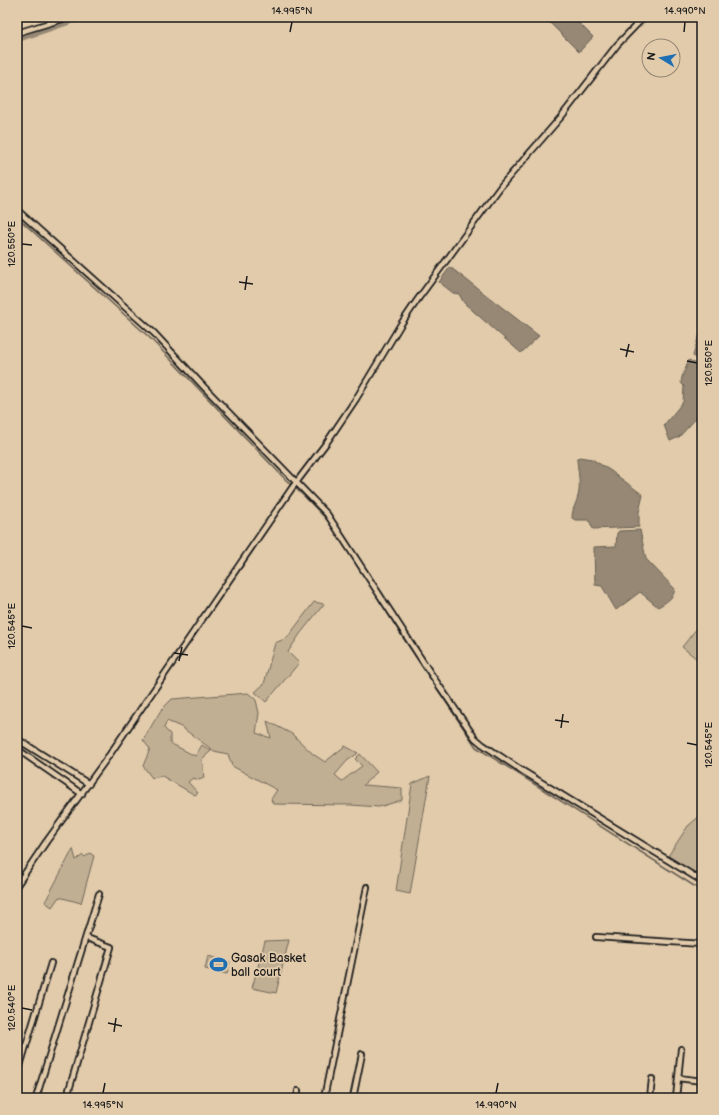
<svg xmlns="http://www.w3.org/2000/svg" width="719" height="1115" viewBox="0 0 719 1115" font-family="'Balsamiq Sans',sans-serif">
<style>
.green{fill:#c1af93;stroke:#6e6658}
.water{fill:#968874;stroke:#655d51}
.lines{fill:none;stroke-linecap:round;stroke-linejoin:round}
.stream{stroke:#655d51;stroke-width:1.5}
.canal{stroke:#968874;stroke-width:5}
.street-casing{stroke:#1c1c1c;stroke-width:8}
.street{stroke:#e2cbab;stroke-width:4.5}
.ticks{fill:none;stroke:#1c1c1c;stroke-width:1.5}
.labels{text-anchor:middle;stroke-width:3.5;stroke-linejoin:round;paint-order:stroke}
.poi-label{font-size:12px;fill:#1c1c1c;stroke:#e2cbab;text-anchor:start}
.neatline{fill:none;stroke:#1c1c1c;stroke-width:1.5}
.ticks-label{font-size:10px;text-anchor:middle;fill:#1c1c1c}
</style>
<rect width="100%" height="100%" fill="#e2cbab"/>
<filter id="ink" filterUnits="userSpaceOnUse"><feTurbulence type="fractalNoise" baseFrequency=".025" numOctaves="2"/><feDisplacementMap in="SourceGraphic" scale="8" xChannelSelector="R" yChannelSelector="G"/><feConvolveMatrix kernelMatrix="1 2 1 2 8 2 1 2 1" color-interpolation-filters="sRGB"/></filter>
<g filter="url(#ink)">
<g class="green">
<path d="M314,602L324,604L300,634L288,652L299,663L266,702L255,692L264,684L275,643L287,638Z"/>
<path d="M702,620V663L682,647L697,628Z"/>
<path d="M248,693L256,700L259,713L256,733L271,738L267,721L292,734L313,754L325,762L345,746L358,753L347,761L335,775L342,781L362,766L355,759L360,754L377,772L363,785L402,788V800L379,807L351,805L273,804L271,799L277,790L232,766L228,754L214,751L181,727L167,721L164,728L170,734V743L195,756L202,745L211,751L202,759L204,778L199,780L193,778L188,782L198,793L195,795L162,776L152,778L143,766L150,749L143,740L161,710L172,699Z"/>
<path d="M430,776L410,894L396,891L412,784Z"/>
<path d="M702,814V879L668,856L688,826Z"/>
<path d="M73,849L76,860L83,855L85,857L90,853L94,856L81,903L59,897L52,907L45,902Z"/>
<path d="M289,940L276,993L252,988L265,941Z"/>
<path d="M208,956L230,962L227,974L205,969Z"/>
</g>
<g class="water">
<path d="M544,17H573L593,37L579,52Z"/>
<path d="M450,267L539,336L521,353L464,303L459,294L453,293L439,282Z"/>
<path d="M701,333H702V362L693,356L698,338Z"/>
<path d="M689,360L702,367V412L679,437L670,441L664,425L683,402L684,386L681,383L682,377Z"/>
<path d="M579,457L592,459L611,471L643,495L639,512V527L593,529L589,520H575L572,518C572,509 576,504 578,496C581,485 578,472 577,460Z"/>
<path d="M640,530L646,559L675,589C674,598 665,603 658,607L640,592L616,610L603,588L602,586L595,585L594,547L616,546L617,533L619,531Z"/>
</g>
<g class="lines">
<g class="stream">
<path d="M17,217L149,337L286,480L305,497L332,525"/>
<path d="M355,561L402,636L476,747L702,891"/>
</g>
<path class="canal" d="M17,40L85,17"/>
<defs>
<g id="street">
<path d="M17,33L69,17"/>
<path d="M17,210L154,333L204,387L327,514L429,671L475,738L482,744L521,770L702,881"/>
<path d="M17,739L89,784"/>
<path d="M17,749L82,794"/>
<path d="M17,885L46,842L110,754L292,488L327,442L356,399L401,324L418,299L501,186L561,117L617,45L644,17"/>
<path d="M596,937L702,944"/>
<path d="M17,1076L51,963"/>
<path d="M678,1078L702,1081"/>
<path d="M69,1090L111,947L87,938"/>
<path d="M36,1098L99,894"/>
<path d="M297,1098L298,1091"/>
<path d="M324,1098L367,887"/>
<path d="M353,1098L362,1054"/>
<path d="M650,1098L652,1079"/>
<path d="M676,1098L681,1049"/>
</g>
</defs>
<use href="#street" class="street-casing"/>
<use href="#street" class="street"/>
</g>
</g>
<path class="ticks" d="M290,32L292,22M684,32L685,22M22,244L32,245M239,282L253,284M245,290L247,276M620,349L634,352M626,357L629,344M687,361L697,363M22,626L32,628M174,653L188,655M179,661L182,647M555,720L569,722M561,728L563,714M687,743L697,745M22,1008L32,1010M108,1023L122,1026M114,1032L116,1018M103,1093L105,1083M496,1093L498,1083"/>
<defs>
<symbol id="stadium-bare" viewBox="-9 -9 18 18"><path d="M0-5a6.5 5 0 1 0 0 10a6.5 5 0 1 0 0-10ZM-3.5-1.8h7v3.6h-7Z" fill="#1f6fb2" stroke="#e2cbab" stroke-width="2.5" paint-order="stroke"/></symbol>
</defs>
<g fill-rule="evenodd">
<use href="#stadium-bare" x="206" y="952" width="25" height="25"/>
</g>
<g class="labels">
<g class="poi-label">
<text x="231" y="962">Gasak Basket<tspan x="231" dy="14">ball court</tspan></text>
</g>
</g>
<rect width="719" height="1115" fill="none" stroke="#e2cbab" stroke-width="44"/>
<g transform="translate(661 58) rotate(280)"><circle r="19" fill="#e2cbab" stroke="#938572"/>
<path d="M0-3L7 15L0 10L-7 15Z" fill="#1f6fb2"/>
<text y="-6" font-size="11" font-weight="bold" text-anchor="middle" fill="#1c1c1c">N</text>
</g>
<rect x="22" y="22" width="675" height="1071" class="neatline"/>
<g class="ticks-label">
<text x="292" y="14">14.995°N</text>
<text x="685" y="14">14.990°N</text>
<text transform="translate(11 244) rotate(-90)" y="4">120.550°E</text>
<text transform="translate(708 363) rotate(-90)" y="4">120.550°E</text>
<text transform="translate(11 626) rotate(-90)" y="4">120.545°E</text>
<text transform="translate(708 745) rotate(-90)" y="4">120.545°E</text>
<text transform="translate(11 1008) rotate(-90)" y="4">120.540°E</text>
<text x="103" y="1108">14.995°N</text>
<text x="496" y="1108">14.990°N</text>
</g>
</svg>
